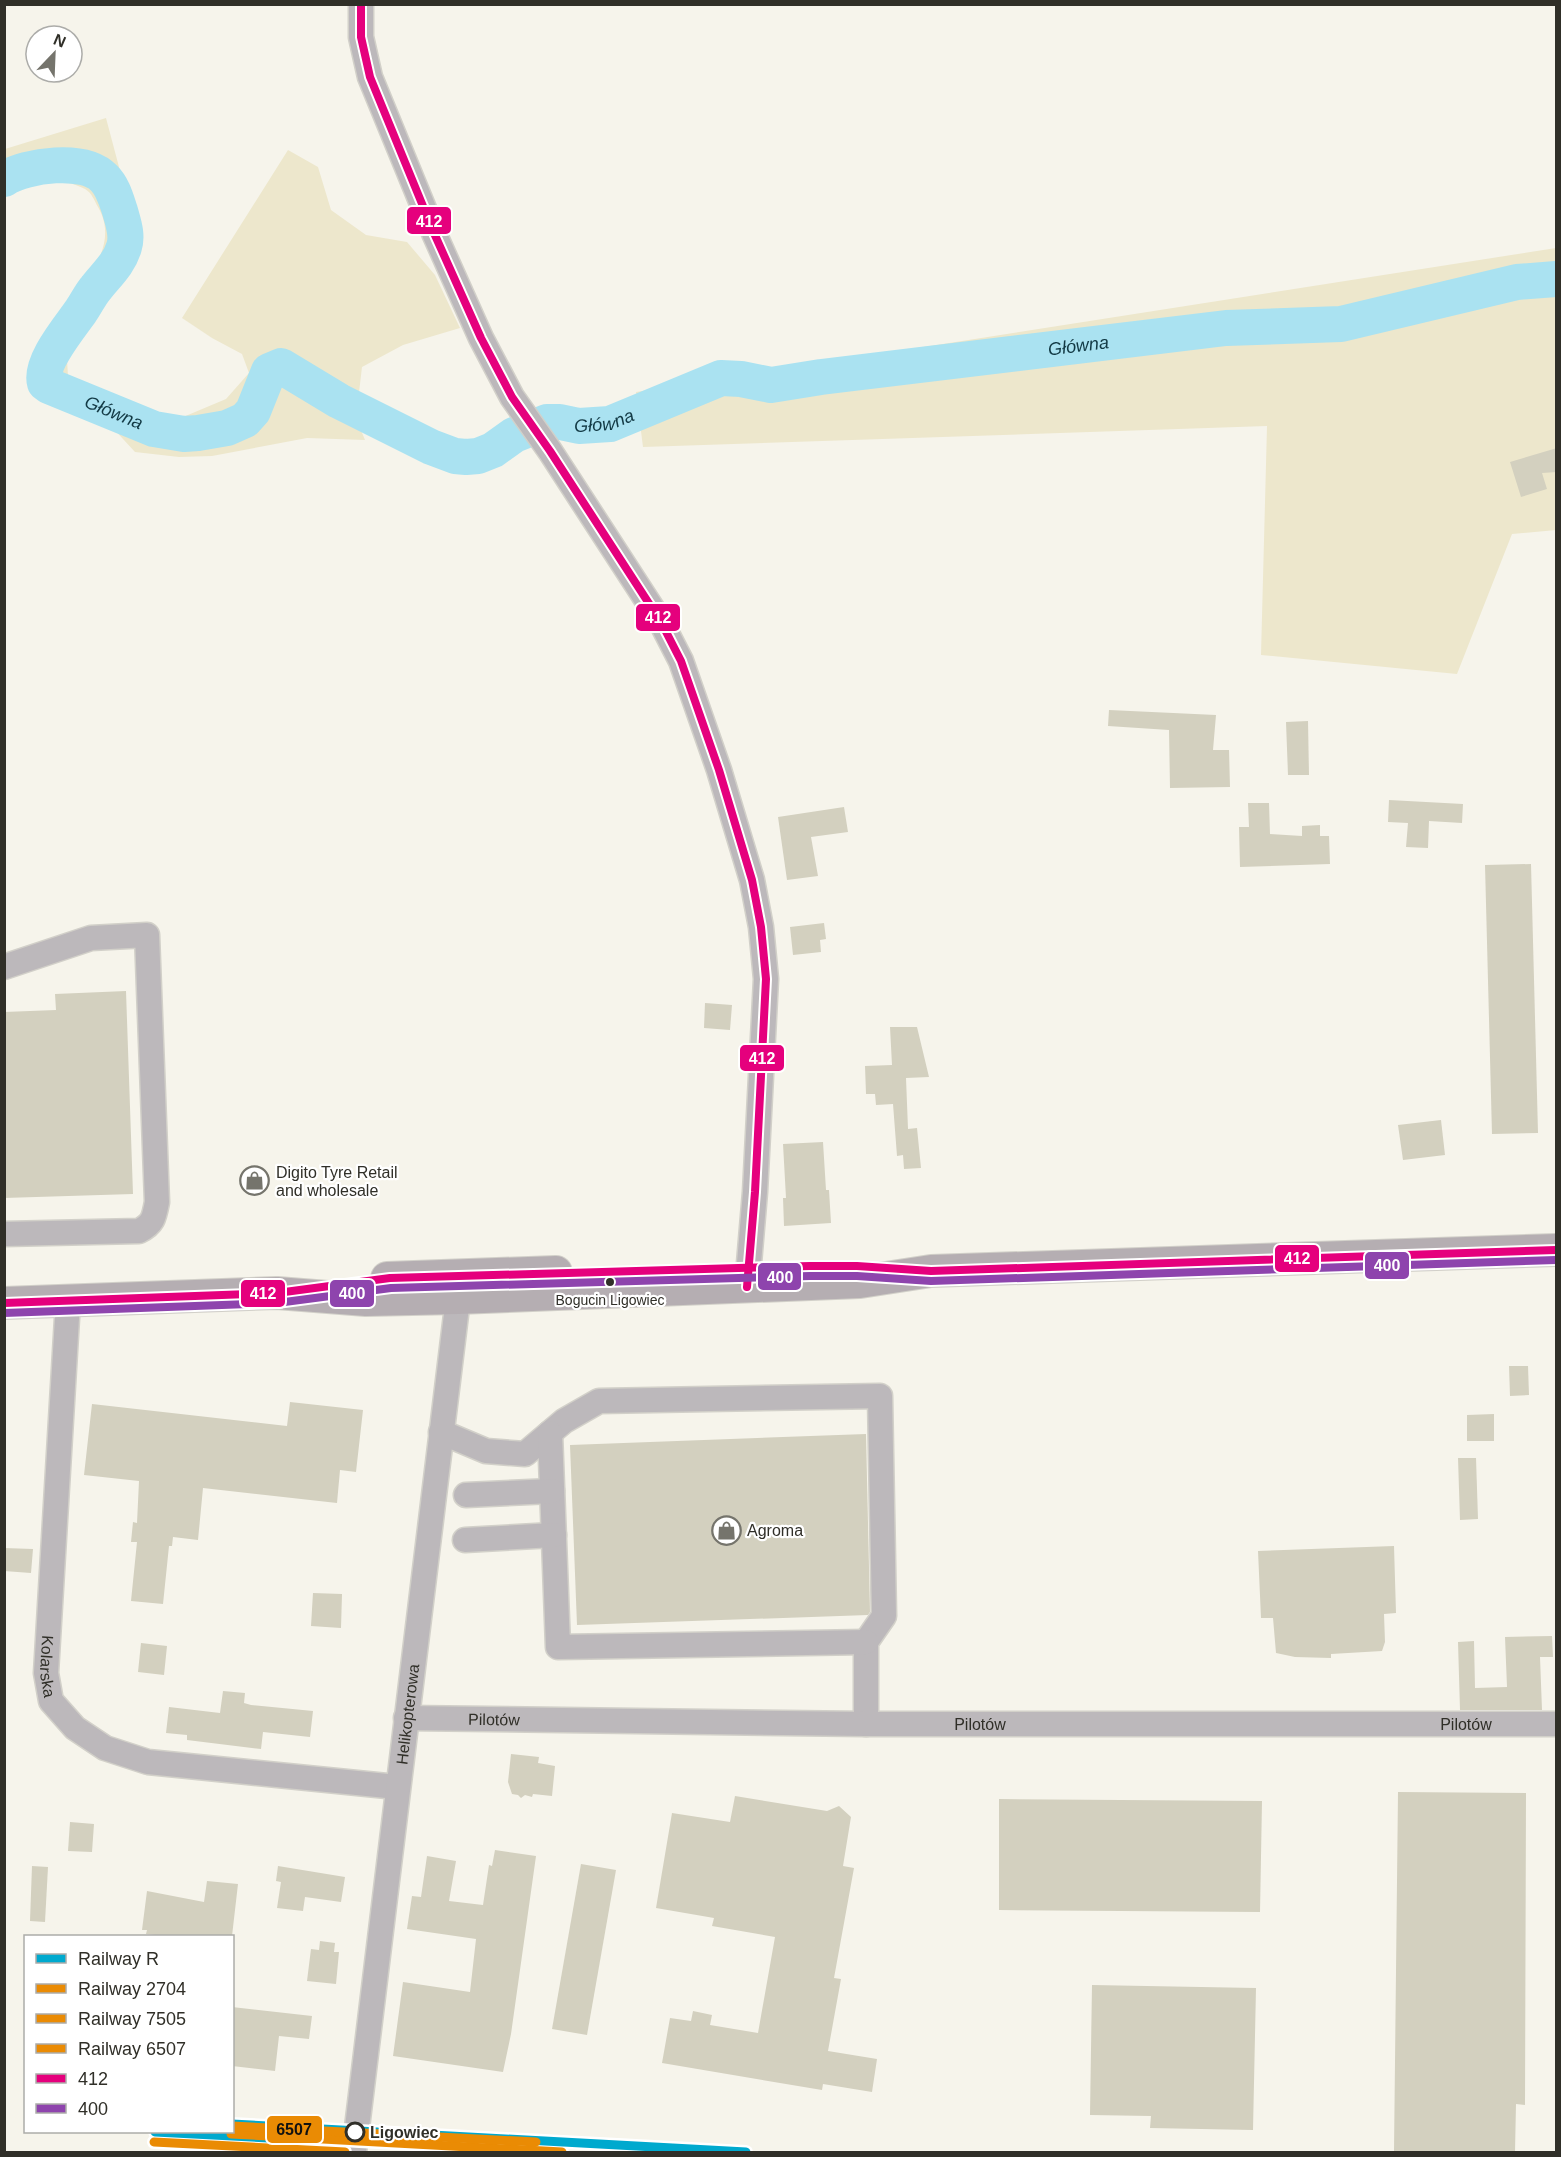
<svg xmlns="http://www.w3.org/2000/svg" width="1561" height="2157" viewBox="0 0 1561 2157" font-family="Arial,sans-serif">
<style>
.green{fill:#ede7cc}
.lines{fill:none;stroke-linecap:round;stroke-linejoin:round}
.river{stroke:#aae2f1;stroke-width:36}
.building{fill:#d3d0bf}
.minor-casing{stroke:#d2d0c9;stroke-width:27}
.major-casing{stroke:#d2d0c9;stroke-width:34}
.minor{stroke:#bcb8bb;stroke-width:24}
.major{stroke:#b5aeb2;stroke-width:32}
.bus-1-casing{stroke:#fff;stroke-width:12}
.bus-2-casing{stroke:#fff;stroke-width:12}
.bus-1{stroke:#e5007d;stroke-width:8}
.bus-2{stroke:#8e44ad;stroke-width:8}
.rail-1-casing{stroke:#fff;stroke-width:14}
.rail-2-casing{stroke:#fff;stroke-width:14}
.rail-3-casing{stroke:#fff;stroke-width:14}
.rail-4-casing{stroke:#fff;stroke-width:14}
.rail-1{stroke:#00a9ce;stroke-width:9}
.rail-2{stroke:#ea8b04;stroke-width:9}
.rail-3{stroke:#ea8b04;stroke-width:9}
.rail-4{stroke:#ea8b04;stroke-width:9}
.bus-dot{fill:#302f28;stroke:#fff;stroke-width:2}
.stop-dot{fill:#fff;stroke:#302f28;stroke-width:3}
.labels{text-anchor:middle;stroke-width:4.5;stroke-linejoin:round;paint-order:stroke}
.bus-label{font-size:14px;fill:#302f28;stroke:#fff}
.poi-label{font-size:16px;fill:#302f28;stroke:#fff;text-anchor:start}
.street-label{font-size:16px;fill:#302f28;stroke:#fff}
.stop-label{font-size:16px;font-weight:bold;fill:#302f28;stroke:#fff;text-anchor:start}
.water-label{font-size:18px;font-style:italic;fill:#123944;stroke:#fff}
.line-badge{stroke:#fff;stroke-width:2}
.badge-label{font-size:16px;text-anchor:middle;font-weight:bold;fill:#fff}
.pale-badge-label{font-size:16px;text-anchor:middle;font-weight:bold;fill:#111}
</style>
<rect width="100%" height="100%" fill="#f6f4eb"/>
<g class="green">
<path d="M106,118L119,167L131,245L122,271L101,296L67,360L68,376L79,390L116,407L157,422L176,420L226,399L249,373L242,354L212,338L182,318L288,150L318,167L331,210L366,235L407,242L435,275L460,328L403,345L362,367L356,418L365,440L307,438L212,456L179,457L135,452L111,426L37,390L32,371C41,354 51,336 61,318C80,285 122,248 98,207C94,200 92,193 85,189C57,175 32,181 5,191V149Z"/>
<path d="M1556,248V530L1512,534L1457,674L1261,655L1267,426L643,447L636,392Z"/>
</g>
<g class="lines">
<path class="river" id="s1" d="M4,179C27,165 84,157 104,178C113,187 116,199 120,211C123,222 128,235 124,247C119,264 106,275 96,288C90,295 86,304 81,311C70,327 39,363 45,383L49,386L154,429L184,434L198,433L227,428L245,420L253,411L269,371L281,366L339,401L431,447L455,456L466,457L478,456L493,450L514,435L547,422H560L579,426L610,424L721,378L741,379L771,385L821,377L1226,328L1341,324L1517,282L1556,279"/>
</g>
<g class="building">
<path d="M1557,448V472L1542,473L1547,489L1521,497L1510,462Z"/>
<path d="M1109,710L1216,715L1213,750H1229L1230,787L1170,788L1169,730L1108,726Z"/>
<path d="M1308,721L1309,775H1288L1286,722Z"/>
<path d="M1389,800L1463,804L1462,823L1429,821L1428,848L1406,847L1408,823L1388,822Z"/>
<path d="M1248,803H1269L1270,834L1302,836V826L1320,825V836H1329L1330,864L1240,867L1239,827H1249Z"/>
<path d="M844,807L848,832L811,837L818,876L787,880L778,817Z"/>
<path d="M1531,864L1538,1133L1492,1134L1485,865Z"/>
<path d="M824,923L826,939L820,940L821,952L793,955L790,927Z"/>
<path d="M126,991L133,1194L4,1198V1012L56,1010L55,994Z"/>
<path d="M705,1003L732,1005L730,1030L704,1028Z"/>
<path d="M890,1027H917L929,1077L906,1078L908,1129L917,1128L921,1168L904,1169L903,1155L897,1156L893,1104L876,1105L875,1094H866L865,1066L892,1065Z"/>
<path d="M1441,1120L1445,1155L1403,1160L1398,1125Z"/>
<path d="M823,1142L826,1190H829L831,1223L784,1226L783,1198H786L783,1144Z"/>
<path d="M1509,1366H1528L1529,1395L1510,1396Z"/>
<path d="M290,1402L363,1410L356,1472L340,1470L337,1503L203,1488L198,1540L173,1537L172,1546H169L163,1604L131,1601L137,1542H131L133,1522L137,1523L139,1481L84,1475L92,1404L287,1426Z"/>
<path d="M1494,1414V1441H1467V1415Z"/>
<path d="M866,1434L870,1612L868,1615L577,1625L570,1445Z"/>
<path d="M1458,1458H1476L1478,1519L1460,1520Z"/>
<path d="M1394,1546L1396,1613L1384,1614L1385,1642L1382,1651L1331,1654V1658L1295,1657L1276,1653L1273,1618H1261L1258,1551Z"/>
<path d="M4,1548L33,1549L31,1573L4,1571Z"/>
<path d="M313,1593L342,1594L341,1628L311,1626Z"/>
<path d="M1552,1636L1553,1657H1540L1542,1710H1460L1458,1642L1474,1641L1475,1688L1507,1687L1505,1637Z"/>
<path d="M141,1643L167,1646L164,1675L138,1672Z"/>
<path d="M223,1691L245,1693L244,1703L251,1705L313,1711L310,1737L263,1732L261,1749L187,1740V1735L166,1733L169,1707L220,1713Z"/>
<path d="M511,1754L539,1757L538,1763L555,1766L552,1796L533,1794L532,1797L525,1795L521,1798L518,1795L512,1794L508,1782Z"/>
<path d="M1398,1792L1526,1793L1525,2105L1516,2104L1515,2152H1394Z"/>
<path d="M735,1796L827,1811L839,1806L851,1817L843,1866L854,1868L834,1978L841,1979L828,2051L877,2059L872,2092L823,2084L822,2090L662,2063L670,2018L691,2021L693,2011L712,2015L710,2025L758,2033L775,1937L712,1926L714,1918L656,1908L672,1813L730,1822Z"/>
<path d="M999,1799L1262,1801L1260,1912L999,1910Z"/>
<path d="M70,1822L94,1824L92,1852L68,1851Z"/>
<path d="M495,1850L536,1856L511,2034L503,2072L393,2056L403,1982L470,1992L476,1939L407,1929L412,1896L421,1897L427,1856L456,1861L449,1901L483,1905L489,1865L492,1866Z"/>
<path d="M581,1864L616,1870L587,2035L552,2029Z"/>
<path d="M32,1866L48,1867L45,1922L30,1921Z"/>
<path d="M278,1866L345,1877L341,1902L305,1897L303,1911L277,1908L281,1882L276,1881Z"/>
<path d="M207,1881L238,1884L232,1936H164L146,1934L147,1930H142L147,1891L204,1902Z"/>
<path d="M320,1941L335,1943L334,1952H339L336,1984L307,1981L311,1949L319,1950Z"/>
<path d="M1092,1985L1256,1988L1253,2130L1150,2128L1151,2116L1090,2115Z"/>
<path d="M232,2007L312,2016L309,2039L279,2036L275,2071L232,2066Z"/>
</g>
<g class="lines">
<defs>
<g id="minor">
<path d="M361,4V37L370,77L434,233L481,338L512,397L550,451L661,622L681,661L719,770L752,880L761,927L766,979L755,1192L747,1287"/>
<path d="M4,967L91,938L147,935L157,1202C154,1218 153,1224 139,1231L4,1234"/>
<path id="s2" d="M68,1301L46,1673L51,1701L75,1728L105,1748L148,1762L397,1787"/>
<path d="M441,1432L486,1451L525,1454L564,1421L599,1401L880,1396L884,1616L866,1642V1724"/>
<path d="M550,1433L558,1647L866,1642"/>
<path d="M466,1495L552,1491"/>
<path d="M465,1540L554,1535"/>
<path id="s3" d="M406,1718L866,1724H1556"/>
<path id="s4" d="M354,2152L460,1282"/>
</g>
<g id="major">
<path d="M387,1278L556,1272"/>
<path d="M4,1303L277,1293L366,1300L458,1298L860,1282L931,1271L1556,1250"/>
</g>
</defs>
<use href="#minor" class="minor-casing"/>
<use href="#major" class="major-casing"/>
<use href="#minor" class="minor"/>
<use href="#major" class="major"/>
<defs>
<g id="bus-1">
<path d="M361,4V37L370,77L434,233L481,338L512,397L550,451L661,622L681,661L719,770L752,880L761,927L766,979L755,1192L747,1287"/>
<path d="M4,1303L277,1293L390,1278L810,1266H857L931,1271L1556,1250"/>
</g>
<path id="bus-2" d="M4,1313L277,1303L391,1288L810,1276H857L931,1281L1556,1260"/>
</defs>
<use href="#bus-1" class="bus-1-casing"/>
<use href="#bus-2" class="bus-2-casing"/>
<use href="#bus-1" class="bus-1"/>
<use href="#bus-2" class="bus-2"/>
<defs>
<g id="rail-1">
<path d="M232,2124L746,2152"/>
<path d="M155,2132L287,2139"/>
</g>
<path id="rail-2" d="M231,2134L562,2152"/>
<path id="rail-3" d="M154,2142L345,2152"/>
<path id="rail-4" d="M232,2126L536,2142"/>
</defs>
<use href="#rail-1" class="rail-1-casing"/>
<use href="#rail-2" class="rail-2-casing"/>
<use href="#rail-3" class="rail-3-casing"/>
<use href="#rail-4" class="rail-4-casing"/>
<use href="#rail-1" class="rail-1"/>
<use href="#rail-2" class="rail-2"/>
<use href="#rail-3" class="rail-3"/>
<use href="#rail-4" class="rail-4"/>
</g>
<defs>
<symbol id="shop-ring" viewBox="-11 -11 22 22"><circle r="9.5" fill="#fff" stroke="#75746c" stroke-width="1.5"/><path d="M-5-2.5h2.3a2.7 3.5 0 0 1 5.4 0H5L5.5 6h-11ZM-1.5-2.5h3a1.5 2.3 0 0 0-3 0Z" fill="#75746c"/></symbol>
</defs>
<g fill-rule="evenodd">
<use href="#shop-ring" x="238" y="1164" width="33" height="33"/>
<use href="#shop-ring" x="710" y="1514" width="33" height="33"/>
</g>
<circle class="bus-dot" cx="610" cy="1282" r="5"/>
<circle class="stop-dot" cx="355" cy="2132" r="9"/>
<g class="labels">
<g class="bus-label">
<text x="610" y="1305">Bogucin Ligowiec</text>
</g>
<g class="poi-label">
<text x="276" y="1178">Digito Tyre Retail<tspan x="276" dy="18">and wholesale</tspan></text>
<text x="747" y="1536">Agroma</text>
</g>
<g class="street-label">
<text dy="6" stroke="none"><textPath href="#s2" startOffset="366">Kolarska</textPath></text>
<text dy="6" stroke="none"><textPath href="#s4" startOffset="441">Helikopterowa</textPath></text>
<text dy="6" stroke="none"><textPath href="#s3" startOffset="88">Pilotów</textPath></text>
<text dy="6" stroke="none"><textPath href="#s3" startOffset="574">Pilotów</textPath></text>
<text dy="6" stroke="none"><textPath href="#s3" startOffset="1060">Pilotów</textPath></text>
</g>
<g class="stop-label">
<text x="370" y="2138">Ligowiec</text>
</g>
<g class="water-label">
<text dy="6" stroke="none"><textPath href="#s1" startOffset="1460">Główna</textPath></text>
<text dy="6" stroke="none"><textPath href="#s1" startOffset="414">Główna</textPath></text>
<text dy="6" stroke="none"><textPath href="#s1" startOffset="974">Główna</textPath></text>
</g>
</g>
<g class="line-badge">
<rect x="406" y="206" width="46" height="29" rx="6" fill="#e5007d"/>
<rect x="635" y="603" width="46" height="29" rx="6" fill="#e5007d"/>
<rect x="739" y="1044" width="46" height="28" rx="6" fill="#e5007d"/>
<rect x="1274" y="1244" width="46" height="29" rx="6" fill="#e5007d"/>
<rect x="1364" y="1251" width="46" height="29" rx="6" fill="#8e44ad"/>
<rect x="757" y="1262" width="45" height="29" rx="6" fill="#8e44ad"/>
<rect x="329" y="1279" width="46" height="29" rx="6" fill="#8e44ad"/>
<rect x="240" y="1279" width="46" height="29" rx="6" fill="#e5007d"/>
<rect x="266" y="2115" width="57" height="29" rx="6" fill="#ea8b04"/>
</g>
<g class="badge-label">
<text x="429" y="227">412</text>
<text x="658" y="623">412</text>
<text x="762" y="1064">412</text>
<text x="1297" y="1264">412</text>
<text x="1387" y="1271">400</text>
<text x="780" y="1283">400</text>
<text x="352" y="1299">400</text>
<text x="263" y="1299">412</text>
</g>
<g class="pale-badge-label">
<text x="294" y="2135">6507</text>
</g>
<rect width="1561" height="2157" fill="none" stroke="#302f28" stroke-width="12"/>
<rect x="24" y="1935" width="210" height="198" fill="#ffffff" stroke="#acaca9" stroke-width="1.5"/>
<rect x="36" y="1954" width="30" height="9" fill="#00a9ce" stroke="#acaca9" stroke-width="1.5"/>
<text x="78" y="1965" font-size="18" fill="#302f28">Railway R</text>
<rect x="36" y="1984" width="30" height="9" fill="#ea8b04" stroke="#acaca9" stroke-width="1.5"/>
<text x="78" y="1995" font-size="18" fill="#302f28">Railway 2704</text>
<rect x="36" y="2014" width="30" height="9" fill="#ea8b04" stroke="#acaca9" stroke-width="1.5"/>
<text x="78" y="2025" font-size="18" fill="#302f28">Railway 7505</text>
<rect x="36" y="2044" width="30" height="9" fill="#ea8b04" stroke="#acaca9" stroke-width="1.5"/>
<text x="78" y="2055" font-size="18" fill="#302f28">Railway 6507</text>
<rect x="36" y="2074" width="30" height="9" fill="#e5007d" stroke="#acaca9" stroke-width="1.5"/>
<text x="78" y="2085" font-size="18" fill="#302f28">412</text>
<rect x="36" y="2104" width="30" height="9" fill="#8e44ad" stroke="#acaca9" stroke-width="1.5"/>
<text x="78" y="2115" font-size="18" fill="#302f28">400</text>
<g transform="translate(54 54) rotate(23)"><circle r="28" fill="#ffffff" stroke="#acaca9" stroke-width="1.5"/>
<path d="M0-4.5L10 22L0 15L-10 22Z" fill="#75746c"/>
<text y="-9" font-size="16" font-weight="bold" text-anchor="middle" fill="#302f28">N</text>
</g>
</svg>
